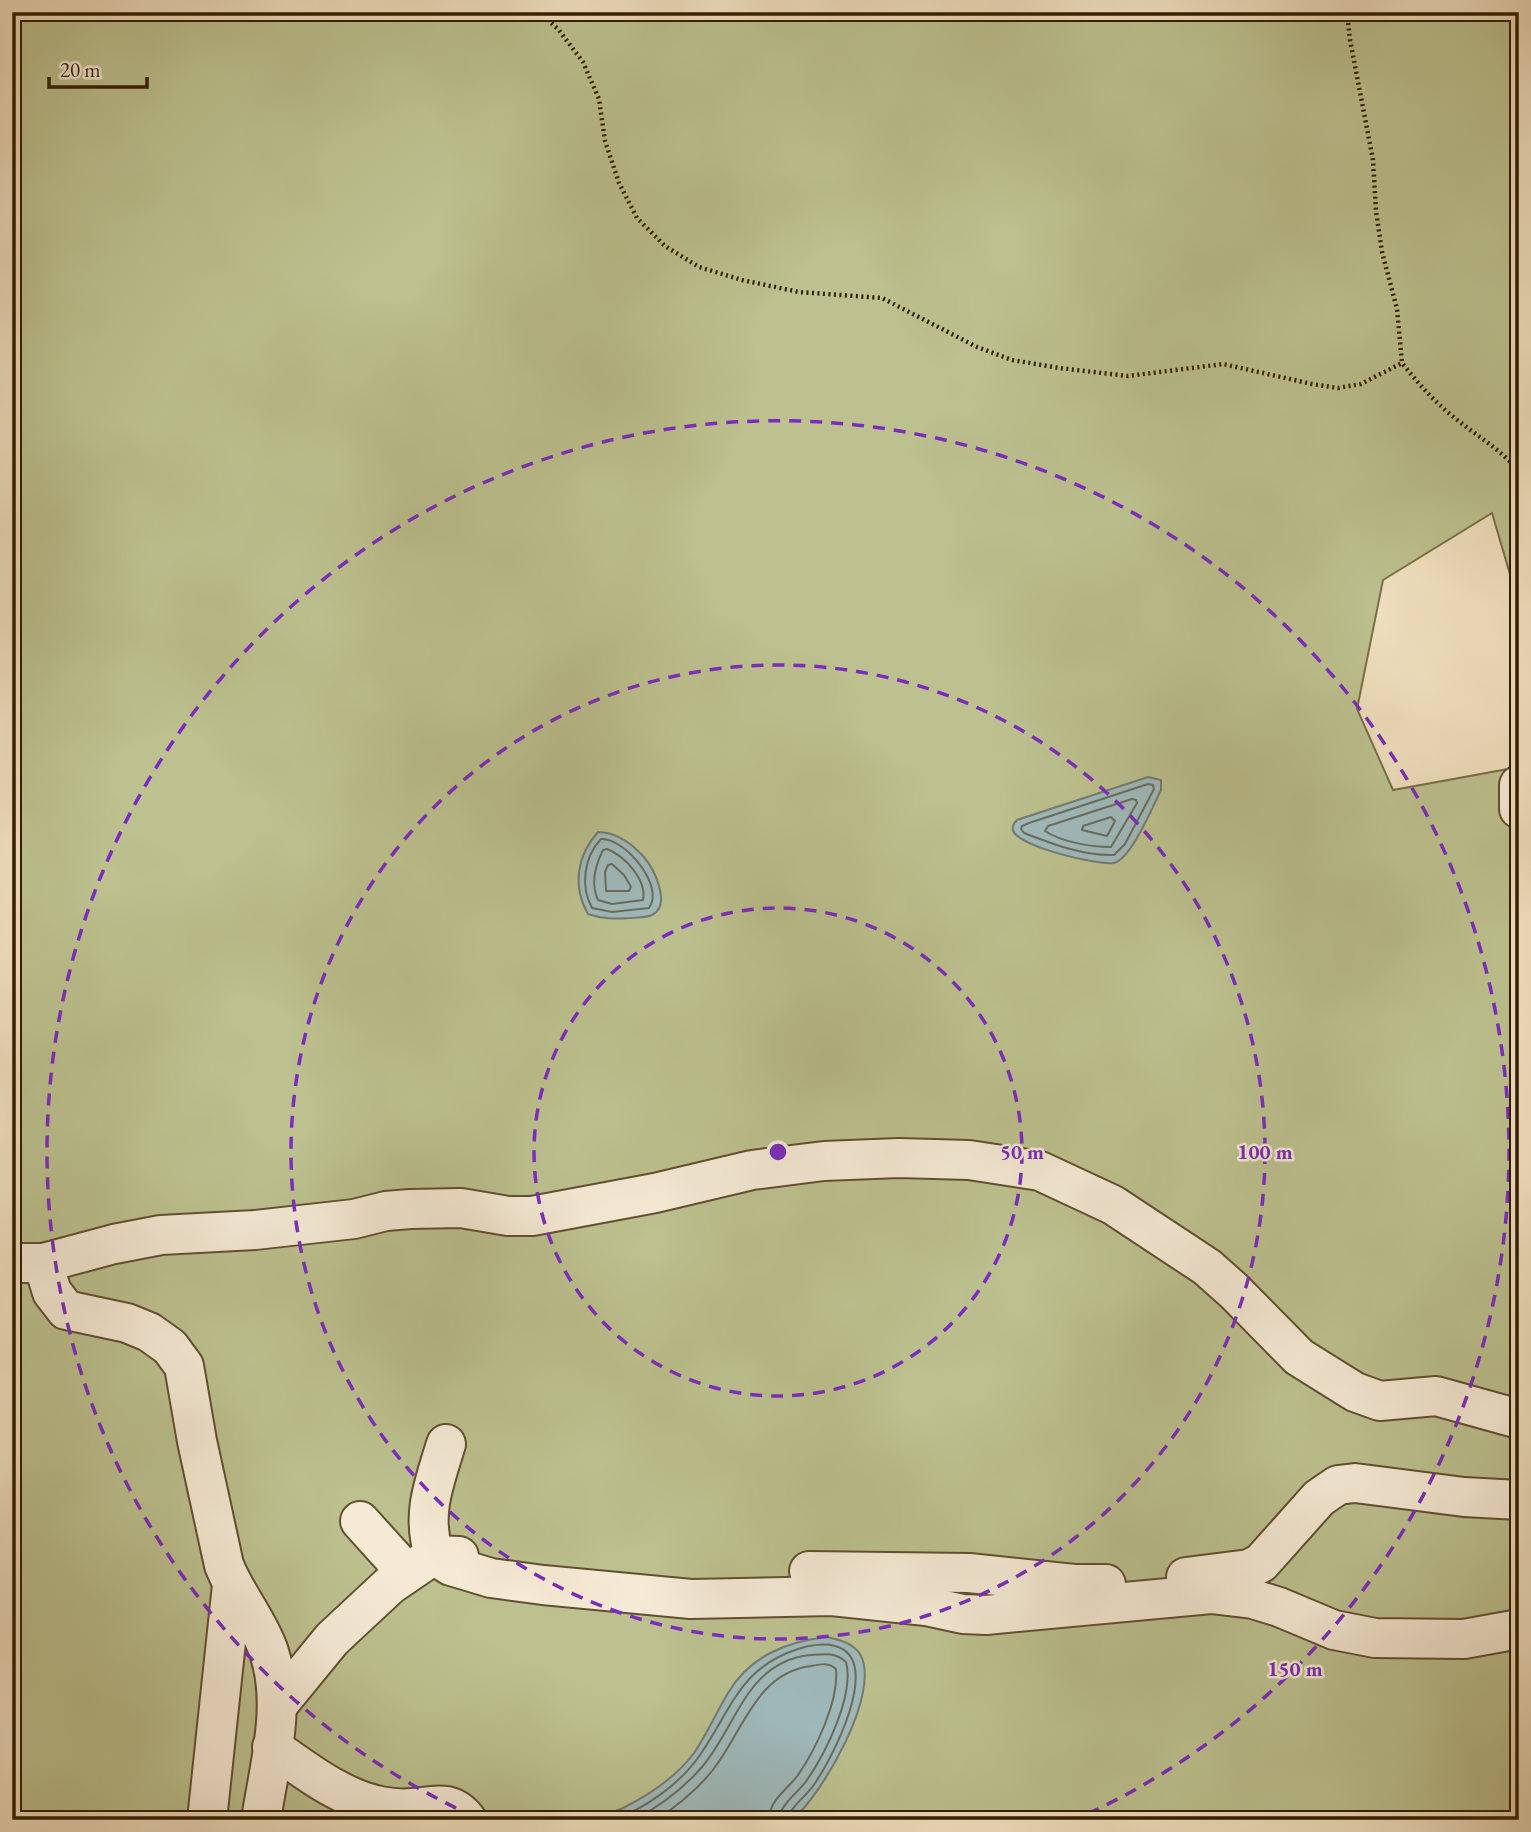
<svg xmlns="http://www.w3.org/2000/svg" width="1531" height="1832" viewBox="0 0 1531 1832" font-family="'EB Garamond',serif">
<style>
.green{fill:#bcc18f;stroke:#786f48;stroke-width:2}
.water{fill:#9fbabc;stroke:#747b71;stroke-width:2}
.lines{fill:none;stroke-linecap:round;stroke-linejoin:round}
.shore{stroke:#696c5e;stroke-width:2}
.minor-casing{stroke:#624e30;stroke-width:42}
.path{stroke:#331d00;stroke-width:4.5;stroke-dasharray:2 3.5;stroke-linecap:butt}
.minor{stroke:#f5ead5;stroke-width:38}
.ring{fill:none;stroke:#7b2cbf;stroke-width:3.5;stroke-dasharray:12 9}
.centre{fill:#7b2cbf;stroke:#f5ead5;stroke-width:3.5}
.ring-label{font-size:21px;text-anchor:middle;font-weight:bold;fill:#7b2cbf;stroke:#f5ead5;stroke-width:5;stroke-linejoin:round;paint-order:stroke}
</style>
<rect width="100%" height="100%" fill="#efdfbe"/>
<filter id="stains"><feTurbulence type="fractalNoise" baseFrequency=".00286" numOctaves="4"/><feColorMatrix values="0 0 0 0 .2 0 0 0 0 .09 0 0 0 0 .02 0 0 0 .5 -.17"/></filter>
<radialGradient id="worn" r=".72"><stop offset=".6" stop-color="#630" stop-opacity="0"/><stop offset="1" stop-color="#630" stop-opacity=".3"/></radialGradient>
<path class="green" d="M12,12H1519V605L1492,513L1383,580L1357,709L1393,790L1519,767V1820H12Z"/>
<g class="water">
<path d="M1148,777L1161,780V790C1153,806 1131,859 1114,863C1099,866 1016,846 1013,830C1012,826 1014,823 1017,820Z"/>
<path d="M598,832C616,832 632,844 644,857C654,869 672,905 652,915C646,918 637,917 631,918C615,919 603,919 588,914C572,886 577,855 598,832Z"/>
<path d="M826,1637C838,1639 853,1643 860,1654C882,1692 822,1795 792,1820H522C556,1813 591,1823 623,1808C649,1795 676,1777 694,1753C707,1734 716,1713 728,1693C750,1656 786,1642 826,1637Z"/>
</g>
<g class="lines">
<g class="shore">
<path d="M1148,784L1153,785L1154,789L1125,844L1114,855C1083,856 1053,844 1024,833L1021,829L1022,826L1029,823Z"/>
<path d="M1132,799L1136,800L1137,803L1111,847C1092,847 1061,842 1045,831L1048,826Z"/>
<path d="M1111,817L1115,821L1107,836L1082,830L1083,826Z"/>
<path d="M601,839C625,838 665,886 649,908L612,912L592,908C580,886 584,857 601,839Z"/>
<path d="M607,849C625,856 647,880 643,900L612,904L598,900C590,883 595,866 603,850Z"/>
<path d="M608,865L612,864L624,875L631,887L629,891H606L605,872Z"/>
<path d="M611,1820C644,1810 680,1784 700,1755C732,1709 739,1668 798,1649C809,1645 824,1643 835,1646C885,1659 831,1761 813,1786C806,1796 789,1808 788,1820"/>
<path d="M634,1820C660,1806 683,1789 702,1767C737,1726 746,1662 810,1655C824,1654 835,1652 846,1662C855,1695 825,1754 807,1780C798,1793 780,1804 779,1820"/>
<path d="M656,1820C677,1806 696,1791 712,1771C743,1733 755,1673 811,1666C821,1664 829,1662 836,1669C839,1701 816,1749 798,1775C787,1790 769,1800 769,1820"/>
</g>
<defs>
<g id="minor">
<path d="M1519,785V809"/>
<path d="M12,1263H43L114,1244L161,1235L255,1230L354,1219L386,1211L410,1209L461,1208L508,1216H532L655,1193L752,1170L824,1161L899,1158L969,1160L1040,1171L1113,1205L1207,1267L1234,1291L1299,1357L1355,1392L1380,1401L1436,1396L1519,1419"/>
<path d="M43,1263L52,1292L66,1310L127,1323L149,1332L170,1347L184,1366L197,1441L224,1565C236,1596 259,1622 269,1652C287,1706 269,1766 261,1820"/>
<path d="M446,1444C434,1484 421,1514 434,1555L451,1566L491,1578L543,1585L691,1599L832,1596L926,1606L963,1614L986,1615L1211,1594L1253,1599L1279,1607L1334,1630L1375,1638L1464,1639L1519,1629"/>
<path d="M360,1521L406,1572"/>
<path d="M809,1571L969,1573L1074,1584H1106"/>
<path d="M1186,1577L1249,1569L1261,1563L1319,1498L1338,1485L1355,1483L1464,1497L1519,1500"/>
<path d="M278,1705L332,1639L390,1585L434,1555L459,1556"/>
<path d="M272,1747C305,1770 340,1798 380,1806C390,1808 403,1809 413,1808C434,1806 451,1799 467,1820"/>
<path d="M207,1820L232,1585"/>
</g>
</defs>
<use href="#minor" class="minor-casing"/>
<g class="path">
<path d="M539,12L558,29L583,62L599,99L605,141L619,183L637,218L665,246L699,267L742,280L799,292L882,298L977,347L1012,360L1059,368L1128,376L1223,364L1312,384L1338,388L1361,384L1402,363C1417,382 1432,399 1451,415C1474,434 1499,448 1519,471"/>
<path d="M1347,12L1350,40L1373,160L1376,211L1382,252L1397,309L1402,363"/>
</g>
<use href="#minor" class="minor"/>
</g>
<g class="ring">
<circle cx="778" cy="1152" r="244"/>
<circle cx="778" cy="1152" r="487"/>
<path d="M475 1817A731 731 0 1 1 1081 1817"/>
</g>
<circle cx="778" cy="1152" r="10" class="centre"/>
<g class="ring-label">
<text x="1022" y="1159">50 m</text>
<text x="1265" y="1159">100 m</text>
<text x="1295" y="1676">150 m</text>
</g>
<rect width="1531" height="1832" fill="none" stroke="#efdfbe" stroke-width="42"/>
<rect x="14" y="14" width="1503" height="1804" fill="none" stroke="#331d00" stroke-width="3.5"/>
<rect x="21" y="21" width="1489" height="1790" fill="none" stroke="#331d00" stroke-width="2"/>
<path d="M49 77v10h98v-10" fill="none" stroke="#331d00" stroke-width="3.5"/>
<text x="60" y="77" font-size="21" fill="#331d00" stroke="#f5ead5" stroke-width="5" paint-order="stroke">20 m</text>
<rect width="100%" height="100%" filter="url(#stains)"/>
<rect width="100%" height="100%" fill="url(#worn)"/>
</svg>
